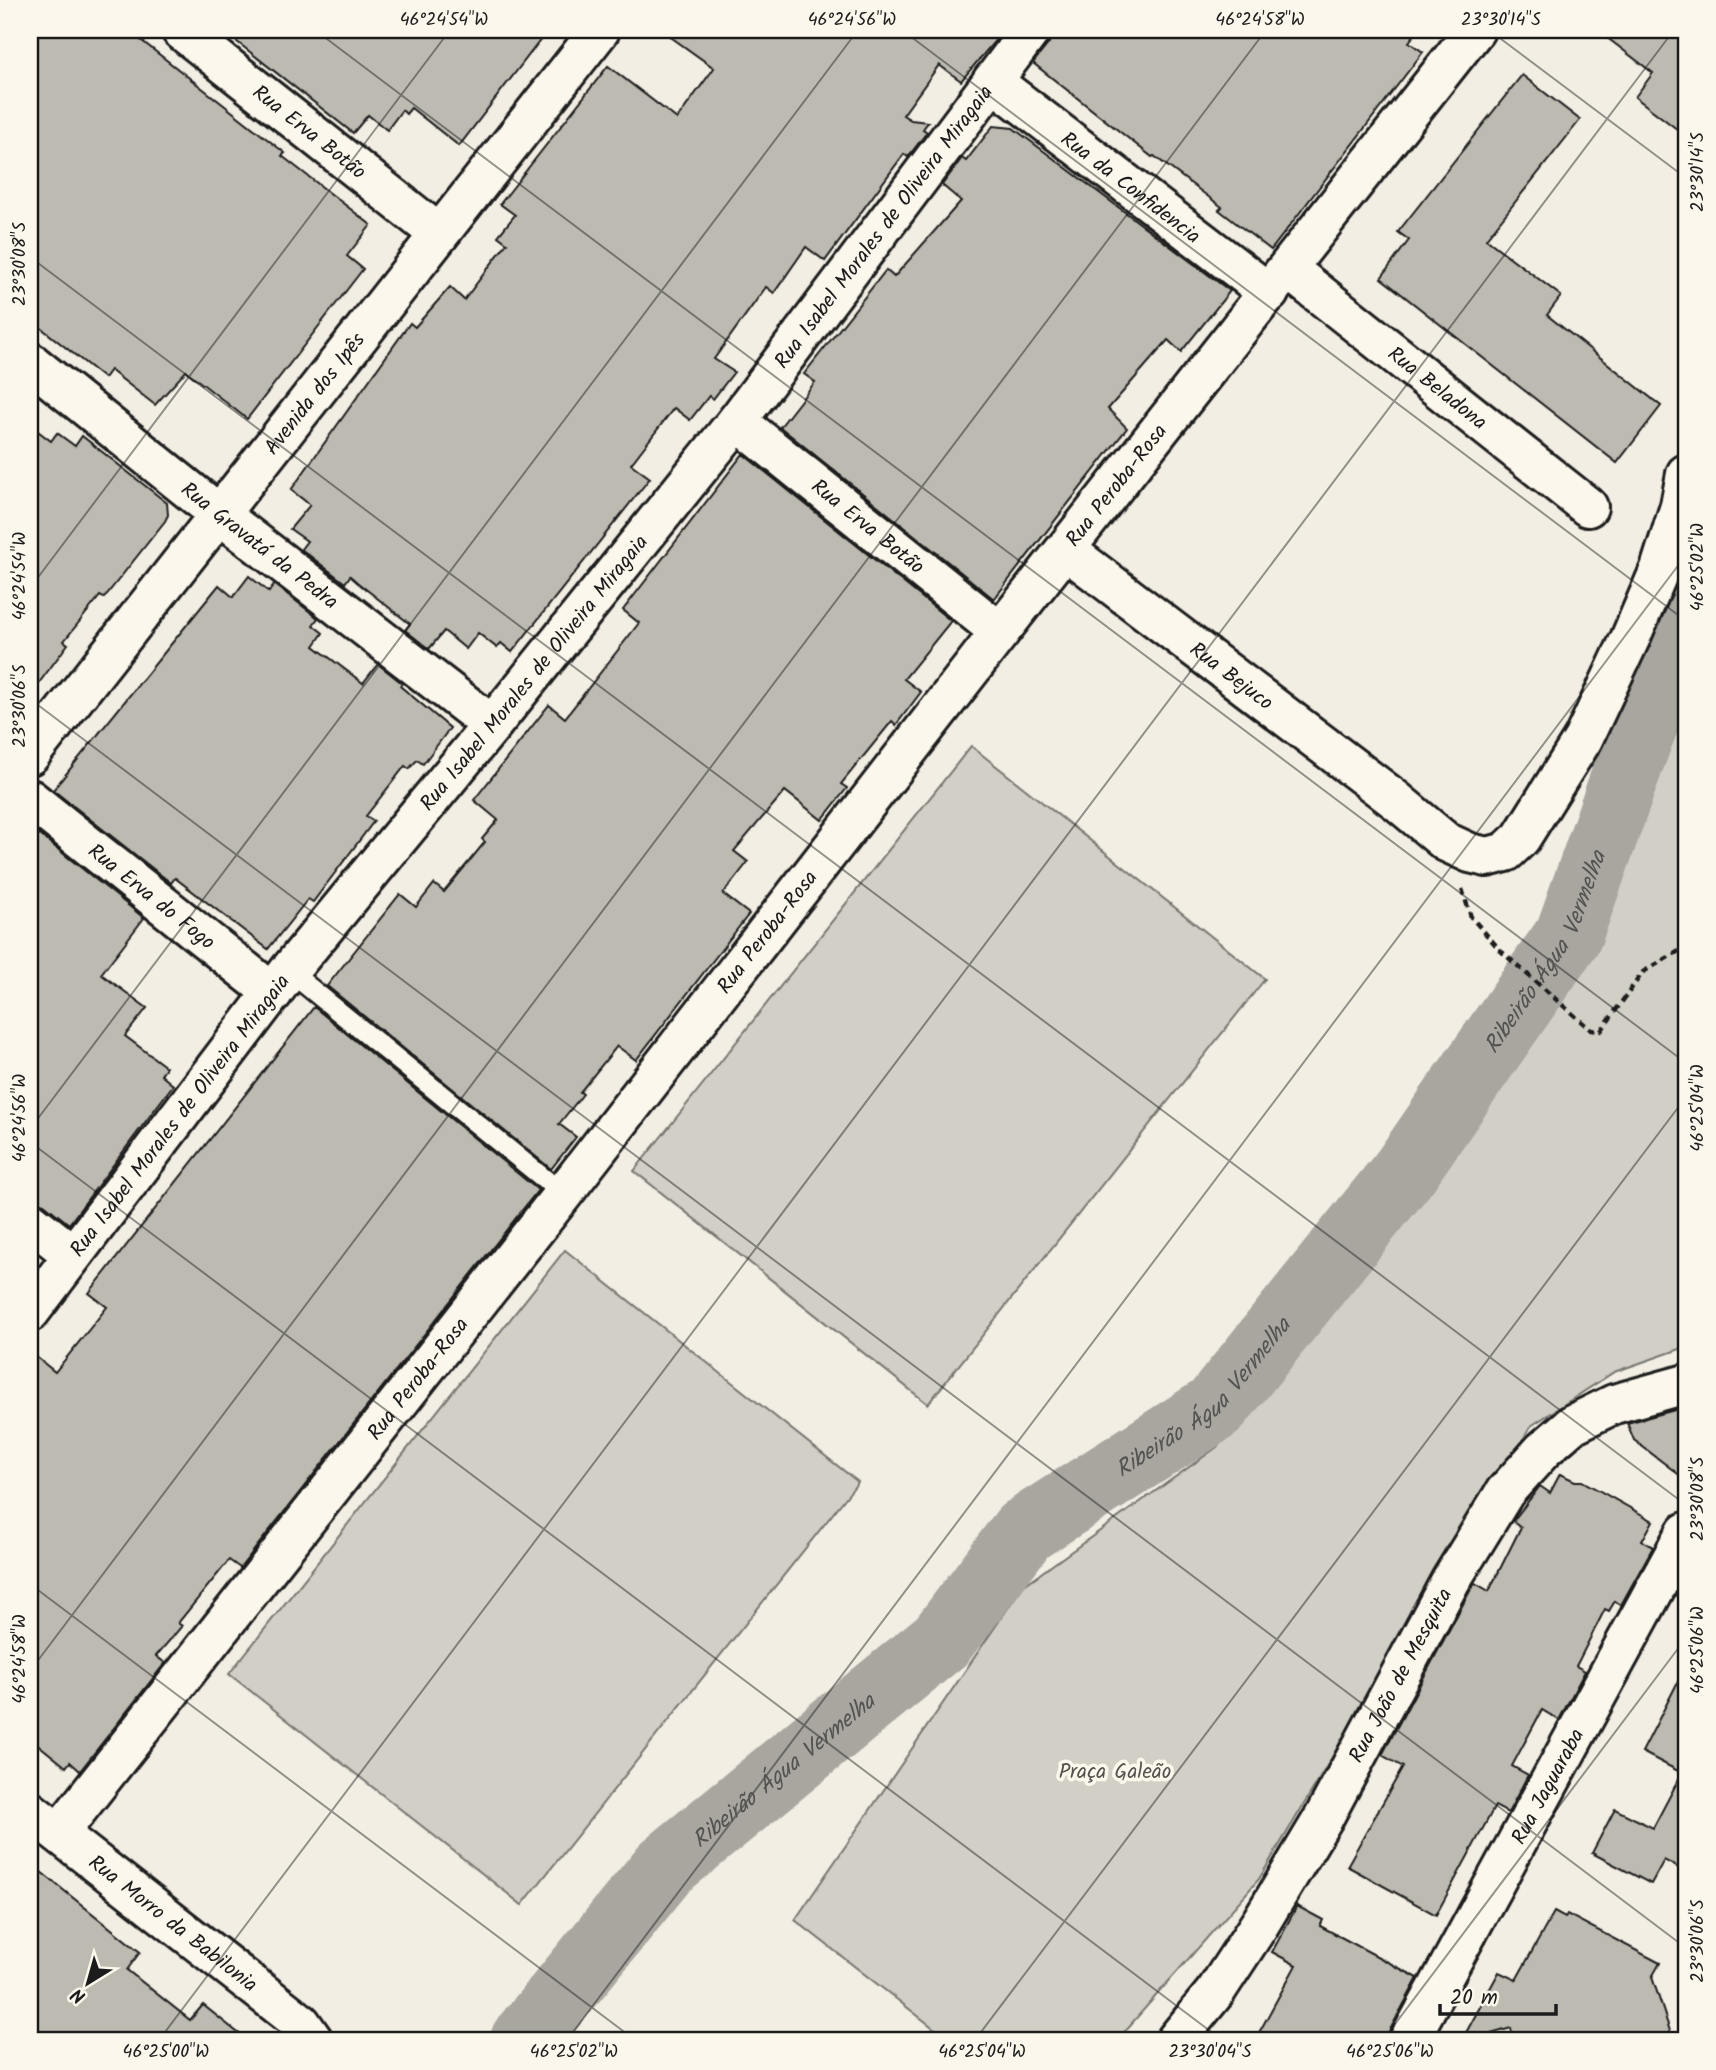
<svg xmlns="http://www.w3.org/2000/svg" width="1716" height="2070" viewBox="0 0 1716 2070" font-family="Kalam,sans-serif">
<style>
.green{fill:#d2cfc6;stroke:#777671;stroke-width:2}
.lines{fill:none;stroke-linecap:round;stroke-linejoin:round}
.river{stroke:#a9a6a0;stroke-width:68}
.building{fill:#bdbab1;stroke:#1c1c1c;stroke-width:2}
.service-casing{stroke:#1c1c1c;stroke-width:24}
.minor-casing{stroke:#1c1c1c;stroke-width:44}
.tertiary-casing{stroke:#1c1c1c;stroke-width:44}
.path{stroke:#1c1c1c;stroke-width:4.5;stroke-dasharray:7 5;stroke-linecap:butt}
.service{stroke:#fbf7ec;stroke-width:19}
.minor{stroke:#fbf7ec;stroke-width:38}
.tertiary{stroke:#fbf7ec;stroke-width:38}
.ticks{fill:none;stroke:#1c1c1c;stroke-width:2;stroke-opacity:0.45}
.labels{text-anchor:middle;stroke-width:7;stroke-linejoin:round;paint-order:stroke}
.street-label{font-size:21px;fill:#1c1c1c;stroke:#fbf7ec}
.park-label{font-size:21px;fill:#53524f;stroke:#fbf7ec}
.water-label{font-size:23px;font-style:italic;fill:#545351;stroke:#fbf7ec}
.neatline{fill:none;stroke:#1c1c1c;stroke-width:2.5}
.ticks-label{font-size:18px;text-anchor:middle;fill:#1c1c1c}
</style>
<rect width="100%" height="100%" fill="#f2eee4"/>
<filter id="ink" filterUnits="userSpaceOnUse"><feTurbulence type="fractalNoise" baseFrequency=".0143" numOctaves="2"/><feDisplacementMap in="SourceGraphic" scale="14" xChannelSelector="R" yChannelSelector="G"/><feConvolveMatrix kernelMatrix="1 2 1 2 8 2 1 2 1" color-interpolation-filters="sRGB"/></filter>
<g filter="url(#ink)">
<g class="green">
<path d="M1686,707V1347L1614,1372L1531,1426L1259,1879L1117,2040H949L795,1920L1023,1586L1217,1447L1368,1255L1586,962Z"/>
<path d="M971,746L1265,979L928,1404L634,1171Z"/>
<path d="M565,1250L858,1482L522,1905L229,1674Z"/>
</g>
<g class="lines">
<path class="river" id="s1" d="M524,2040L665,1867L942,1640L1024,1531L1215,1408L1405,1171L1569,934L1686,604"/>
</g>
<g class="building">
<path d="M30,30H128L285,153L282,156L371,225L347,256L363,269L247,419L186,371L155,405L110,370L104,378L30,319Z"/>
<path d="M222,30H548L459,146L411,108L406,114L402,110L387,130L368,115L353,133Z"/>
<path d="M661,30H1004L961,81L939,65L903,115L911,120L928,122L923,129L927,132L908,157L904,154L825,261L806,247L774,293L766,287L714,359L734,372L713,399L709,396L690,420L674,408L631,464L650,478L512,652L501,643L497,648L478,633L466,649L444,631L429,649L405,630L410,624L358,583L350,576L345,583L301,549L307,541L290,529L310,505L291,490L410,323L415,327L450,287L464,300L507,243L498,236L515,215L500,204L608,66L677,119L714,68Z"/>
<path d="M1052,30H1418L1409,42L1423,52L1271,250L1219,210L1222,207L1154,156L1152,157L1033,63L1049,43Z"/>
<path d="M1597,30H1686V136L1635,97L1653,73Z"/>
<path d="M1522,75L1580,120L1486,239L1561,296L1547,315L1661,406L1617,463L1381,278L1409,240L1398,232Z"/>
<path d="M993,126L1013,128L1230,291L1181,352L1168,340L1108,409L1127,428L994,599L780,427L815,382L804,374L886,270L894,277L961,201L942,185L962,158L966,161Z"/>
<path d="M30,425L51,441L57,433L75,446L82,436L167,503L168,515L165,521L104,598L100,596L64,641L68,644L30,695Z"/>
<path d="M743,454L951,621L904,679L921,692L896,725L892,721L841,784L847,788L822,820L785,791L734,851L748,862L723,894L749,914L636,1060L617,1046L580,1092L583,1094L559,1124L576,1137L551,1169L327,986L400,894L416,907L434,884L444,892L485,842L482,839L498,820L474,800L549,705L565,718L639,623L623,610Z"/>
<path d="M249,576L269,592L274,584L318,618L313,625L323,633L314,646L363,683L378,664L402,683L400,686L450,728L423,764L417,760L409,769L405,766L366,816L374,821L313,902L308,899L268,949L175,878L171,883L53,790L219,585L233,597Z"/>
<path d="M30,827L144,918L101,974L147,1008L125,1036L166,1067L161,1075L173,1085L69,1224L44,1204L30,1200Z"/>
<path d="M314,1007L538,1190L240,1568L229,1560L178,1623L182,1626L156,1656L165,1663L80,1771L70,1762L66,1767L30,1738V1352L55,1372L107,1307L89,1293Z"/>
<path d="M1686,1407V1480L1634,1440L1627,1423Z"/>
<path d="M1560,1474L1575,1481H1582L1653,1521L1642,1541L1653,1547L1621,1605L1615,1601L1609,1611L1605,1609L1576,1666L1585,1671L1559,1720L1542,1710L1512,1766L1528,1775L1508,1813L1495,1806L1436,1915L1347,1866L1403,1767L1382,1755L1470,1591L1475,1583L1489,1591L1521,1527L1513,1521L1540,1486L1550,1493Z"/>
<path d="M1686,1666V1872L1664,1860L1651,1884L1592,1853L1615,1809L1653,1828L1682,1773L1642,1752Z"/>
<path d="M30,1863L140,1952L127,1970L190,2020L203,2005L247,2040H30Z"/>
<path d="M1297,1906L1323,1920L1320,1926L1418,1978L1390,2030L1387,2040H1255L1296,1965L1272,1952Z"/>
<path d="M1554,1912L1565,1918L1567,1914L1660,1963L1652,1977L1673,2040H1514L1511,2028L1471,2040H1462L1499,1972L1516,1980Z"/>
</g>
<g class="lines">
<defs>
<path id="service" d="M289,971L563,1194"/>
<g id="minor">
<path id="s2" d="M181,30L439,234"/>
<path id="s3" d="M992,81L1269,293"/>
<path id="s4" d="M1288,269L1588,507"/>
<path id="s5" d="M30,362L219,514L492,725"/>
<path id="s6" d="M737,421L1000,632"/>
<path id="s7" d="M1066,550L1397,801L1446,842L1470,853L1487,857L1506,852L1521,838L1583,739L1630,639L1660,569L1680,506L1686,474"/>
<path id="s8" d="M30,799L273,993"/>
<path d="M30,1221L72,1254"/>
<path id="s9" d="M30,1312L289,971L492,725L737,421L1031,30"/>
<path id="s10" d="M30,1811L301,2023L313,2040"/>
<path id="s11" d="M59,1833L563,1194L1000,632L1475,30"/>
<path id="s12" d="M1176,2040L1216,1991L1261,1922L1324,1817L1451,1580L1505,1492L1543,1450L1573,1424L1614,1404L1686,1384"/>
<path id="s13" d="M1409,2040L1686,1532"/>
</g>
<g id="tertiary">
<path id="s14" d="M30,755L600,30"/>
</g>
</defs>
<use href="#service" class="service-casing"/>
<use href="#minor" class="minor-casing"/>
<use href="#tertiary" class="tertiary-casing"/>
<path class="path" d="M1462,889L1471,917L1502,952L1591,1030L1601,1031L1643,972L1686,947"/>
<use href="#service" class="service"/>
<use href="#minor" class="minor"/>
<use href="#tertiary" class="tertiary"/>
</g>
</g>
<path class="ticks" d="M315,30L1686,1063M902,30L1686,621M1489,30L1686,178M30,47L43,30M30,257L1686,1505M30,588L450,30M30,699L1686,1948M30,1129L858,30M30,1142L1222,2040M30,1584L635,2040M30,1671L1266,30M30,2027L48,2040M159,2040L1674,30M567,2040L1686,555M975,2040L1686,1097M1383,2040L1686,1638"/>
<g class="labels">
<g class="street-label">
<text dy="7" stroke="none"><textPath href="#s2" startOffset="164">Rua Erva Botão</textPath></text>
<text dy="7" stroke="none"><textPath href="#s3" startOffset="175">Rua da Confidencia</textPath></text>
<text dy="7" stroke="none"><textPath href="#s9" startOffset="1381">Rua Isabel Morales de Oliveira Miragaia</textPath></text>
<text dy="7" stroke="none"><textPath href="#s4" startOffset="191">Rua Beladona</textPath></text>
<text dy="7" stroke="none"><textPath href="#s14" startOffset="460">Avenida dos Ipês</textPath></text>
<text dy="7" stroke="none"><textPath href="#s11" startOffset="1713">Rua Peroba-Rosa</textPath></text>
<text dy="7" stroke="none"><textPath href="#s6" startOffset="168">Rua Erva Botão</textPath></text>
<text dy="7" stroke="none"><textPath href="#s5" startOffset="294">Rua Gravatá da Pedra</textPath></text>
<text dy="7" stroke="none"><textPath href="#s9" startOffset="814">Rua Isabel Morales de Oliveira Miragaia</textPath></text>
<text dy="7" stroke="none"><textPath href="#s7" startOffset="208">Rua Bejuco</textPath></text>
<text dy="7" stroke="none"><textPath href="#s8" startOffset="156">Rua Erva do Fogo</textPath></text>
<text dy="7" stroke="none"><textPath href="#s11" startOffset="1146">Rua Peroba-Rosa</textPath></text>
<text dy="7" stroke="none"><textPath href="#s9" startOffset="247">Rua Isabel Morales de Oliveira Miragaia</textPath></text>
<text dy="7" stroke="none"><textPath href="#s11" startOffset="579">Rua Peroba-Rosa</textPath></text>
<text dy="7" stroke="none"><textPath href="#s12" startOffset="429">Rua João de Mesquita</textPath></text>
<text dy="7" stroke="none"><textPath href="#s13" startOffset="289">Rua Jaguaraba</textPath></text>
<text dy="7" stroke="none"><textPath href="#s10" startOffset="182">Rua Morro da Babilonia</textPath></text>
</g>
<g class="park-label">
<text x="1115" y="1778">Praça Galeão</text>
</g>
<g class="water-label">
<text dy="8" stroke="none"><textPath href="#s1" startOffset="1510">Ribeirão Água Vermelha</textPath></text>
<text dy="8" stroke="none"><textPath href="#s1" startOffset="943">Ribeirão Água Vermelha</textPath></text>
<text dy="8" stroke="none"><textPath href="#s1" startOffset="376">Ribeirão Água Vermelha</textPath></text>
</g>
</g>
<rect width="1716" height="2070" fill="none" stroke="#fbf7ec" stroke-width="77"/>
<g transform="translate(88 1983) rotate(217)" stroke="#fbf7ec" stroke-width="5" paint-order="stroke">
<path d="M0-5L12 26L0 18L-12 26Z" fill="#1c1c1c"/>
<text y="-10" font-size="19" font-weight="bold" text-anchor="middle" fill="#1c1c1c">N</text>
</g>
<path d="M1440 2004v10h116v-10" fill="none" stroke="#1c1c1c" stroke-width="3.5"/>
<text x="1450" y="2004" font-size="21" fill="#1c1c1c" stroke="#fbf7ec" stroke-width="5" paint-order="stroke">20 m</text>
<rect x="38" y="38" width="1640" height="1994" class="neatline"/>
<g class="ticks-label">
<text x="444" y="25">46°24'54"W</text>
<text x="852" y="25">46°24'56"W</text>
<text x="1260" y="25">46°24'58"W</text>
<text x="1501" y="25">23°30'14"S</text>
<text transform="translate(1697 172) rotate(-90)" y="6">23°30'14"S</text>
<text transform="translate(19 264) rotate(-90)" y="6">23°30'08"S</text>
<text transform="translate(1697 567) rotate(-90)" y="6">46°25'02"W</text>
<text transform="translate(19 576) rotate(-90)" y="6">46°24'54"W</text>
<text transform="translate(19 706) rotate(-90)" y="6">23°30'06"S</text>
<text transform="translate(1697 1108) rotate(-90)" y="6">46°25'04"W</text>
<text transform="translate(19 1118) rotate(-90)" y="6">46°24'56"W</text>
<text transform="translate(1697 1499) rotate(-90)" y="6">23°30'08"S</text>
<text transform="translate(1697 1650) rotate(-90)" y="6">46°25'06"W</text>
<text transform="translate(19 1659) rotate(-90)" y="6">46°24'58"W</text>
<text transform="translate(1697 1941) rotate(-90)" y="6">23°30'06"S</text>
<text x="166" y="2057">46°25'00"W</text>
<text x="574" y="2057">46°25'02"W</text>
<text x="982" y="2057">46°25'04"W</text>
<text x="1210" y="2057">23°30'04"S</text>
<text x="1390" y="2057">46°25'06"W</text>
</g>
</svg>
